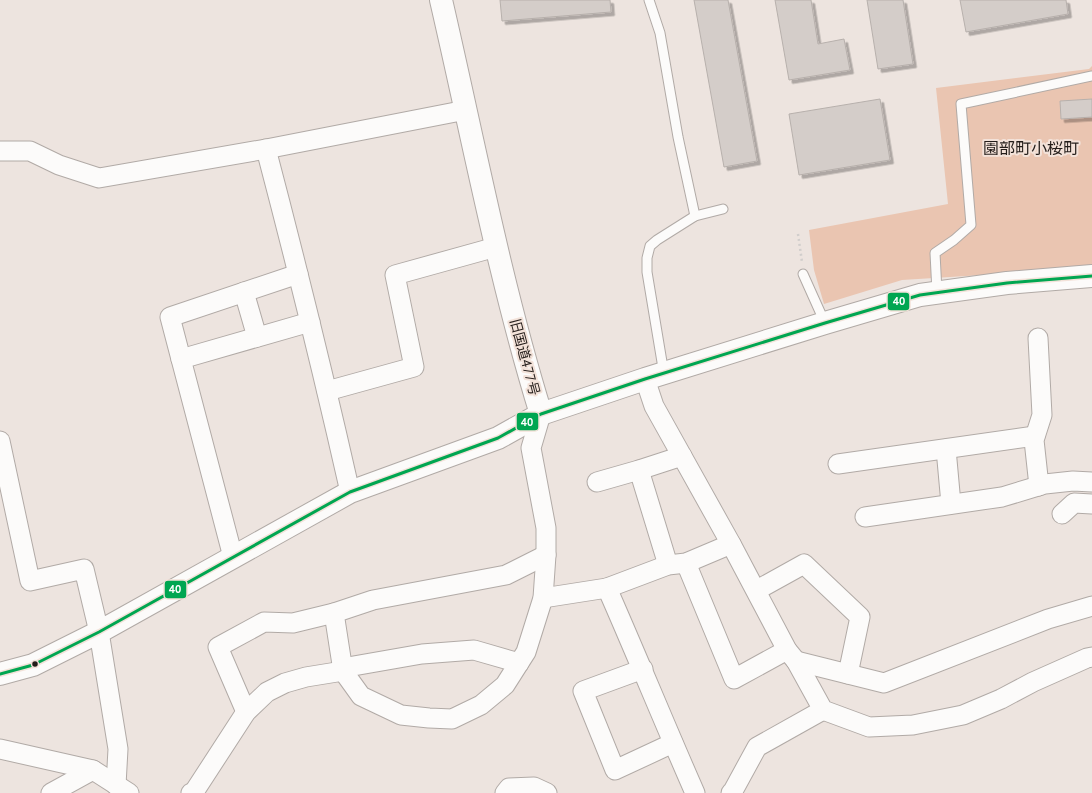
<svg xmlns="http://www.w3.org/2000/svg" width="1092" height="793" viewBox="0 0 1092 793" font-family="'PT Sans','Noto Sans JP',sans-serif">
<style>
.green{fill:#eac5b1}
.building{fill:#d4cdc9;stroke:#b7b0ac;filter:url(#shadow)}
.lines{fill:none;stroke-linecap:round;stroke-linejoin:round}
.service-casing{stroke:#b1aaa6;stroke-width:11}
.minor-casing{stroke:#b1aaa6;stroke-width:21}
.tertiary-casing{stroke:#b1aaa6;stroke-width:24}
.path{stroke:#d1cecc;stroke-width:2.5;stroke-dasharray:2 3;stroke-linecap:butt}
.service{stroke:#fcfbfa;stroke-width:9}
.minor{stroke:#fcfbfa;stroke-width:19}
.tertiary{stroke:#fcfbfa;stroke-width:22}
.bus-1-casing{stroke:#f3e2d9;stroke-width:6}
.bus-1{stroke:#00a651;stroke-width:3}
.bus-dot{fill:#241d1a;stroke:#f3e2d9;stroke-width:1.5}
.labels{text-anchor:middle;stroke-width:4;stroke-linejoin:round;paint-order:stroke}
.street-label{font-size:14px;fill:#241d1a;stroke:#f3e2d9}
.quarter-label{font-size:16px;fill:#241d1a;stroke:#f3e2d9}
.line-badge{stroke:#f3e2d9;stroke-width:1.5}
.badge-label{font-size:11px;text-anchor:middle;font-weight:bold;fill:#fff}
</style>
<defs>
<filter id="shadow"><feDropShadow dx="3.5" dy="3.5" stdDeviation="0" flood-color="#0004"/></filter>
</defs>
<rect width="100%" height="100%" fill="#ede4df"/>
<path class="green" d="M1092,66V268L902,280L824,304L814,270L809,230L948,204L936,88L1089,69Z"/>
<g class="building">
<path d="M500,0H610L611,12L502,21Z"/>
<path d="M694,0H728L757,161L724,167Z"/>
<path d="M775,0H811L818,44L844,39L850,70L789,80Z"/>
<path d="M867,0H903L913,64L878,69Z"/>
<path d="M960,0H1066L1068,14L966,32Z"/>
<path d="M880,99L890,160L799,175L789,114Z"/>
<path d="M1092,99V117L1061,119L1060,101Z"/>
</g>
<g class="lines">
<defs>
<g id="service">
<path d="M649,0L660,33L678,137L695,216"/>
<path d="M803,274L825,323"/>
<path d="M937,292L935,253L954,240L971,225L961,104L1092,76"/>
<path d="M664,374L647,272V258L650,246L657,240L695,216L723,209"/>
</g>
<g id="minor">
<path d="M266,149C296,263 324,377 350,492"/>
<path d="M0,151H30L59,165L99,178L266,149L466,110"/>
<path d="M244,292L257,337"/>
<path d="M1038,338L1042,415L1034,440L1039,486"/>
<path d="M181,359L170,317L298,274"/>
<path d="M645,379L654,406L731,544L787,650L796,661L823,710L869,727L913,725L963,715L1001,699L1033,682L1087,658L1092,657"/>
<path d="M327,391L414,367L395,275L496,247"/>
<path d="M0,441L30,581L84,569L99,632L118,749L116,785"/>
<path d="M946,449L951,504"/>
<path d="M838,464L1035,436"/>
<path d="M639,470L668,565"/>
<path d="M597,482L639,470L682,456"/>
<path d="M1062,514L1074,503L1092,504"/>
<path d="M865,517L1002,497L1045,484L1073,481L1092,482"/>
<path d="M233,557L181,359L310,322"/>
<path d="M686,563L734,679L787,650"/>
<path d="M757,590L804,564L860,617L848,674"/>
<path d="M543,598L607,588"/>
<path d="M796,661L884,683L1048,619L1092,606"/>
<path d="M342,668L422,654L474,650L519,663"/>
<path d="M643,669L583,691L615,770L673,743"/>
<path d="M343,671L334,613L373,600L506,575L546,555"/>
<path d="M246,712L218,647L264,622L293,623L334,613"/>
<path d="M0,749L93,770L129,793"/>
<path d="M51,793L93,770"/>
<path d="M191,793L194,792L246,712L267,692L285,683L306,677L343,671L361,696L401,715L429,718L452,719L481,705L505,685L526,652L543,598L546,555V528L531,448L541,414"/>
<path d="M505,793L509,788L534,787L547,793"/>
<path d="M695,793C665,725 637,656 607,588L668,565L686,563L731,544"/>
<path d="M731,793L733,791L757,747L823,710"/>
</g>
<g id="tertiary">
<path d="M441,0C473,138 499,278 541,414"/>
<path d="M0,674L33,665L99,632L350,492L498,438L541,414L645,379L825,323L920,295L1007,283L1092,276"/>
</g>
</defs>
<use href="#service" class="service-casing"/>
<use href="#minor" class="minor-casing"/>
<use href="#tertiary" class="tertiary-casing"/>
<path class="path" d="M798,234L802,262"/>
<use href="#service" class="service"/>
<use href="#minor" class="minor"/>
<use href="#tertiary" class="tertiary"/>
<defs>
<path id="bus-1" d="M0,674L33,665L99,632L350,492L498,438L541,414L645,379L825,323L920,295L1007,283L1092,276"/>
</defs>
<use href="#bus-1" class="bus-1-casing"/>
<use href="#bus-1" class="bus-1"/>
</g>
<circle class="bus-dot" cx="35" cy="664" r="3.5"/>
<g class="labels">
<g class="street-label">
<text transform="translate(525 357) rotate(75)" y="5">旧国道477号</text>
</g>
<g class="quarter-label">
<text x="1031" y="154">園部町小桜町</text>
</g>
</g>
<g class="line-badge">
<rect x="887" y="292" width="23" height="19" rx="4" fill="#00a651"/>
<rect x="516" y="412" width="23" height="19" rx="4" fill="#00a651"/>
<rect x="164" y="580" width="23" height="19" rx="4" fill="#00a651"/>
</g>
<g class="badge-label">
<text x="899" y="305">40</text>
<text x="527" y="426">40</text>
<text x="175" y="593">40</text>
</g>
</svg>
